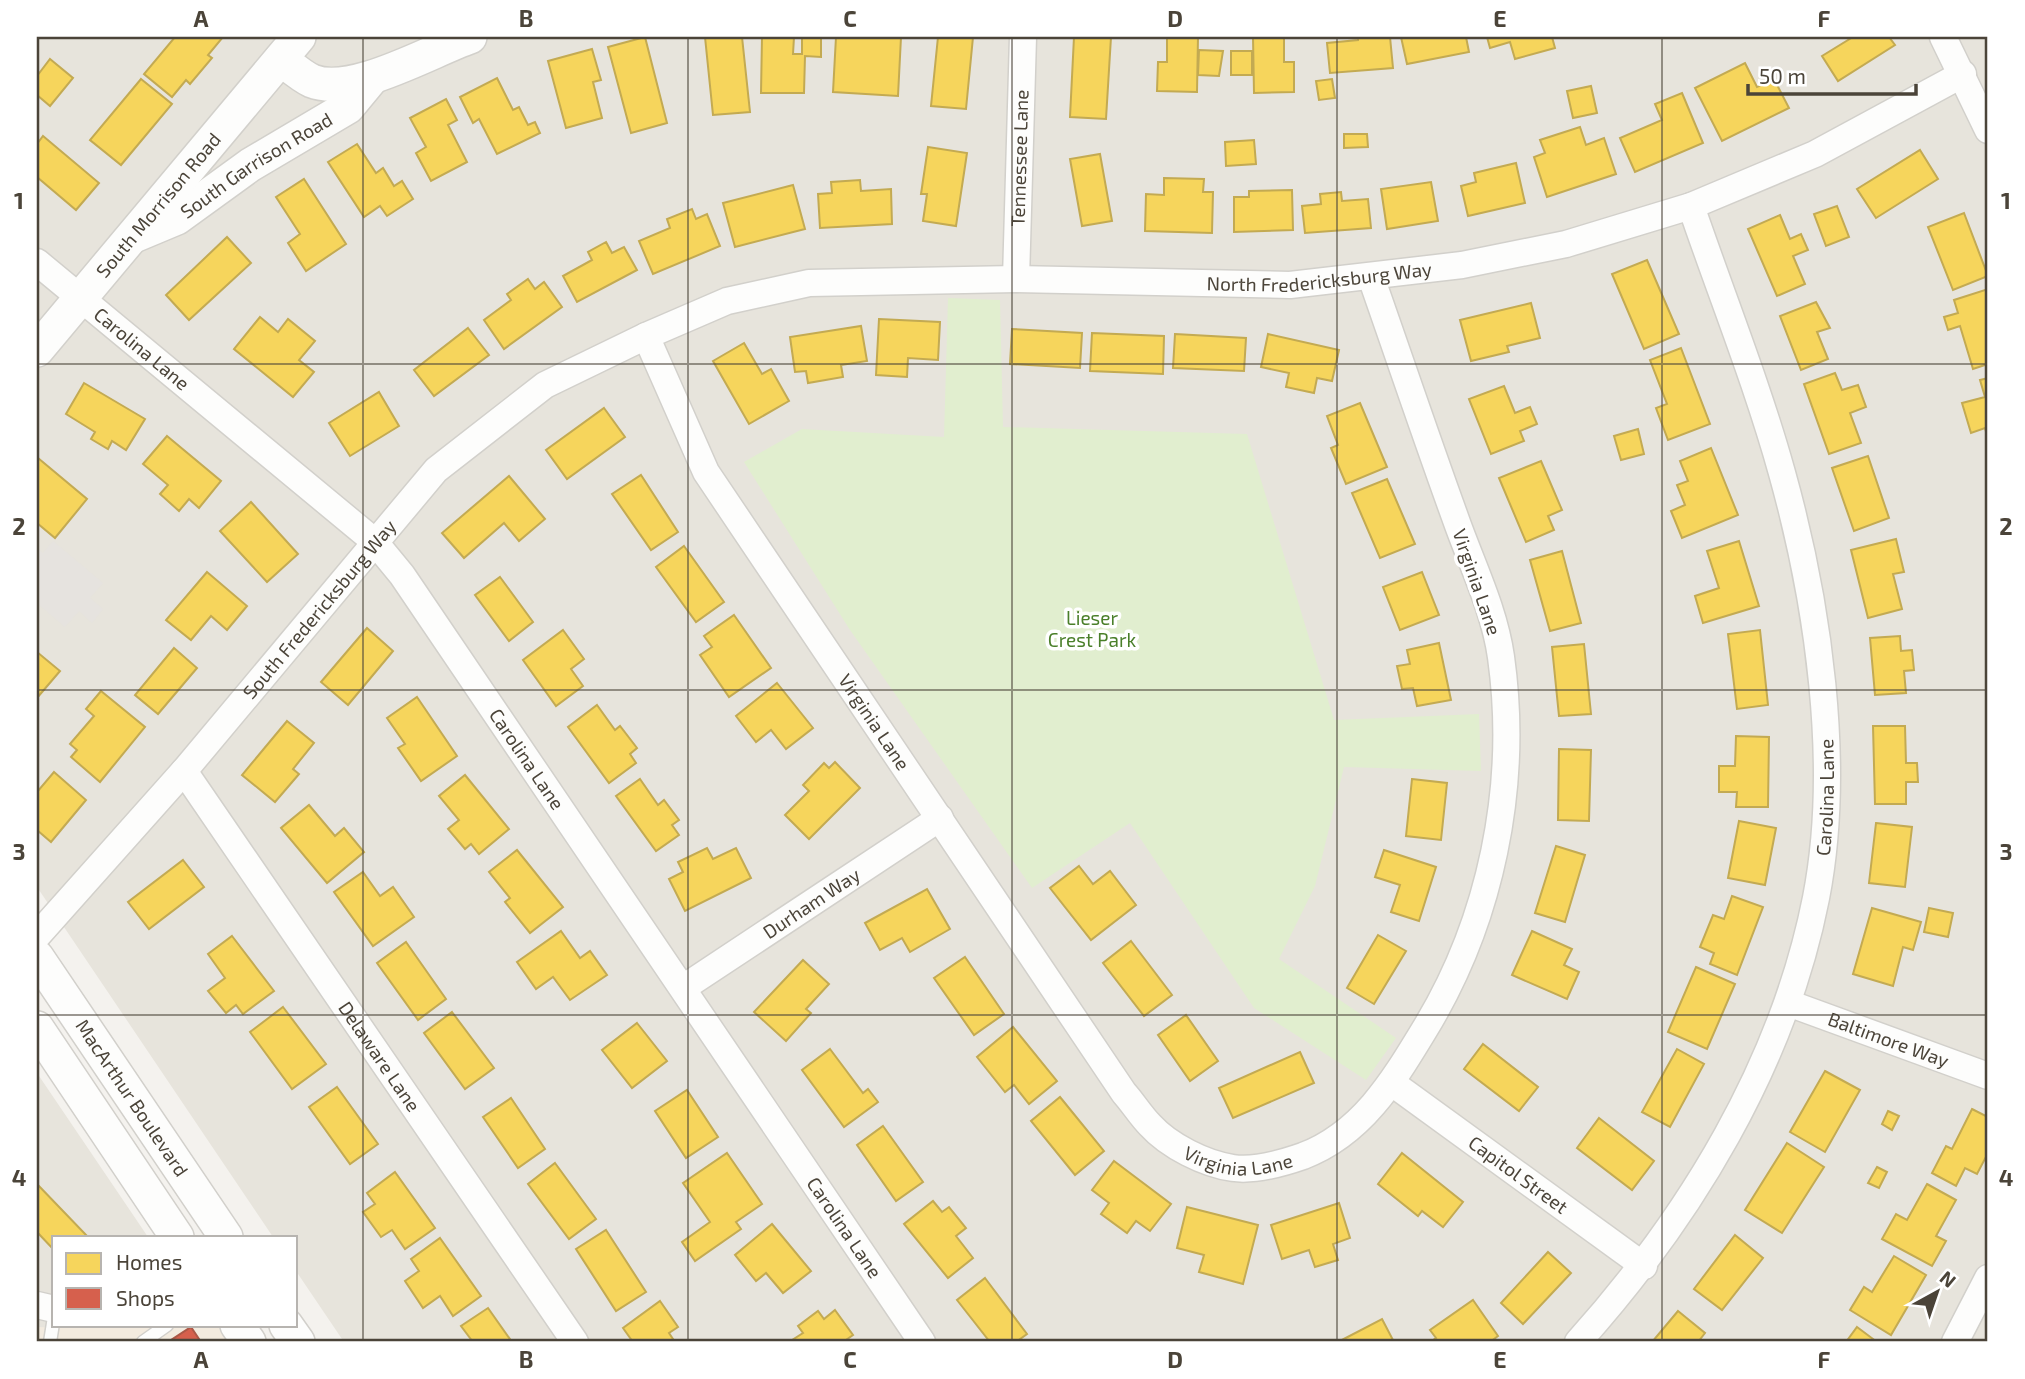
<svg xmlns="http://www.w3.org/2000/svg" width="2025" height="1379" viewBox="0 0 2025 1379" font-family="'Exo 2',sans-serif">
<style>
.residential{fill:#e7e4dc}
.commercial{fill:#f3ebdf}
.green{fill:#e1eecf}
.parking{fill:#e6e3df}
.homes{fill:#f6d55c;stroke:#c3aa52;stroke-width:2}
.shops{fill:#d6604d;stroke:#ac5847;stroke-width:2}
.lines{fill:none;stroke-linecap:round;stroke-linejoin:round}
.service-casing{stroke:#d2d0cb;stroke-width:15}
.minor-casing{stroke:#d2d0cb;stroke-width:29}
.tertiary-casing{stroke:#d2d0cb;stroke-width:36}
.service{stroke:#fdfdfc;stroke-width:12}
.minor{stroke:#fdfdfc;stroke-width:26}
.tertiary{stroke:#fdfdfc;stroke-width:33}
.grid{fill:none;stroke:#4b4439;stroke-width:2;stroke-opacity:0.55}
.labels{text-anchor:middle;stroke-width:7;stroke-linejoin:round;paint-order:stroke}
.street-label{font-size:19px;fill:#4b4439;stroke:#fff}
.park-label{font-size:19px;fill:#4a7f2a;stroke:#fff}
.neatline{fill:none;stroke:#4b4439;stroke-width:2.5}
.grid-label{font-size:23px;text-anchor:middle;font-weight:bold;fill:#4b4439}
</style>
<rect width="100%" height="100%" fill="#f4f2ee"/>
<g class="residential">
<path d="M37,37H1988V1342H344L296,1271V1237H273L37,887Z"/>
<path d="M37,1073L148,1237H54V1325H208L37,1342Z"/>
</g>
<path class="commercial" d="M87,1325H219L231,1342H37V1327L73,1328Z"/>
<path class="green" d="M948,298L1000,300L1003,427L1247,434L1334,720L1479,714L1481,771L1344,767L1315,886L1279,959L1396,1038L1366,1080L1254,1008L1130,823L1032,888L850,630L744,462L802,429L944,437Z"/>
<path class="parking" d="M53,541L103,583L90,598L103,609L92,623L79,611L65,627L37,603V548L43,553Z"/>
<g class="homes">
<path d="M175,37H223L208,55L212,58L190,84L186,80L172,97L144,74Z"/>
<path d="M645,37L667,123L631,133L608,47Z"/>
<path d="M705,37H742L750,112L713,115Z"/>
<path d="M762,37H794L793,54H802V37H821V57L805,56L804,93H761Z"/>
<path d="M836,37H901L898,96L833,92Z"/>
<path d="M938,37H973L966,109L931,106Z"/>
<path d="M1074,37H1111L1106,119L1070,117Z"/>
<path d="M1167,37H1198L1197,92L1157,91L1158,62H1167Z"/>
<path d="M1253,37H1284V62H1294V92L1254,93Z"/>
<path d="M1358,37H1390L1393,68L1330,73L1327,43L1358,40Z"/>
<path d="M1401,37H1466L1469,52L1407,64Z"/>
<path d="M1487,37H1552L1555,48L1515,59L1510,42L1490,48Z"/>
<path d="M1853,37H1889L1895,45L1838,81L1822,56Z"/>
<path d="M592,49L601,80L593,82L602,118L566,128L548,61Z"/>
<path d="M1199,50L1223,51L1219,76L1198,75Z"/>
<rect x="1231" y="51" width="21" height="24"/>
<path d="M50,59L73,78L50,106L37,95V76Z"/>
<path d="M1745,63L1757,87L1774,79L1789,108L1722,141L1695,88Z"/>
<path d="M497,78L513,110L519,107L528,125L535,122L540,133L497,154L479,119L473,123L460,97Z"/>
<path d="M141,79L172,104L121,165L90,140Z"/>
<path d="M1332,79L1335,98L1319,100L1316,81Z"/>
<path d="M1591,86L1597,113L1573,118L1567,91Z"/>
<path d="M1682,93L1703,143L1635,172L1620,138L1662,120L1655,104Z"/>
<path d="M446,99L457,120L448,125L467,162L431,181L416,153L426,147L410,118Z"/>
<path d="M1580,127L1586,145L1604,138L1616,174L1547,197L1534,157L1545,153L1540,140Z"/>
<path d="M1344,134H1367L1368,147L1344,148Z"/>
<path d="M43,136L99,183L76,210L37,177V144Z"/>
<path d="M1254,140L1256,164L1226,166L1225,142Z"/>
<path d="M357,144L376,173L383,168L394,186L402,181L413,199L387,216L380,206L364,217L328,162Z"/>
<path d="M928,147L967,153L956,226L923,221L927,194H921Z"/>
<path d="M1920,150L1938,179L1876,218L1857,189Z"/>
<path d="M1100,154L1112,221L1082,226L1070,159Z"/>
<path d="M1516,163L1525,203L1468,216L1461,186L1476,182L1474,173Z"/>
<path d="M1164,178L1204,179L1203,192H1213L1212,233L1145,231L1146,194L1164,195Z"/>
<path d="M304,179L346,244L306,271L288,243L300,234L276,197Z"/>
<path d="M860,180L861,191L891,189L892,224L820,228L818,194L832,193L831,182Z"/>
<path d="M1431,182L1438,221L1387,229L1381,189Z"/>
<path d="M793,185L805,229L735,247L723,203Z"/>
<path d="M1292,190L1293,230L1234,232V197H1249V191Z"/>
<path d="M1341,192L1342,201L1368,199L1371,228L1305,233L1302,206L1321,204L1320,194Z"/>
<path d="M1837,206L1849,237L1826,246L1814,214Z"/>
<path d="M692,209L696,219L707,214L720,246L653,274L639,241L670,228L667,219Z"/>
<path d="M1964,213L1988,276L1953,290L1928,227Z"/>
<path d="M1780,215L1790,239L1801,234L1808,250L1793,256L1805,284L1777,296L1748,229Z"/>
<path d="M227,237L251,263L189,320L166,295Z"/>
<path d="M606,242L612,253L624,247L637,270L577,302L563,276L592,260L588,252Z"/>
<path d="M1647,260L1679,334L1644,349L1612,274Z"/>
<path d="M528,279L535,289L544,282L562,307L504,349L484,320L511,300L507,294Z"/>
<path d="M1988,289V364L1973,369L1960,326L1948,330L1944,317L1958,313L1954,300Z"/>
<path d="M1816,302L1830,328L1817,332L1828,359L1801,370L1780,316Z"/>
<path d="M1531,303L1540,338L1507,346L1509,352L1471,361L1460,320Z"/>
<path d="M260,317L278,332L288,319L315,341L299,360L314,372L293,397L234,349Z"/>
<path d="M879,319L940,322L938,360L908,358L907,377L876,375Z"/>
<path d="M861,326L867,361L841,365L843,377L808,383L806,371L795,372L790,337Z"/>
<path d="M468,328L489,355L434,396L414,370Z"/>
<path d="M1012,329L1082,333L1080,368L1010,364Z"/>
<path d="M1092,333L1164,336L1163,374L1090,371Z"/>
<path d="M1175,334L1246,338L1244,371L1173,368Z"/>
<path d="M1268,334L1339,350L1332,381L1317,378L1314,393L1286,387L1289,373L1261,367Z"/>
<path d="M744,343L762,374L771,369L789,401L749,424L713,361Z"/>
<path d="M1681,348L1710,424L1668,440L1656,408L1667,404L1650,360Z"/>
<path d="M1835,373L1842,390L1858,385L1866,407L1850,413L1861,443L1829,454L1804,384Z"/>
<path d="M1988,378V439L1985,428L1971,433L1962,403L1985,397L1980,380Z"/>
<path d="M84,383L145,419L126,450L112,441L108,449L91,439L95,432L66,414Z"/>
<path d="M1504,386L1515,413L1530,407L1537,424L1520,431L1524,441L1491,454L1469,399Z"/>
<path d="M379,392L399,426L350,456L329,423Z"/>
<path d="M1360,403L1387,467L1346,484L1331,448L1338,445L1327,416Z"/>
<path d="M604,408L625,437L567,479L546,450Z"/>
<path d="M1638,429L1644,454L1621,460L1614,436Z"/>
<path d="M167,436L221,481L199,508L189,499L179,511L160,494L168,485L143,464Z"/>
<path d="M1711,448L1738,515L1682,538L1671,511L1685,505L1677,485L1688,481L1680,461Z"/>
<path d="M1868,456L1889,518L1854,531L1832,468Z"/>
<path d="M38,458L87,499L55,538L37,523Z"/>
<path d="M1541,461L1562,510L1548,516L1554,530L1526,542L1499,478Z"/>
<path d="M641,475L678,532L651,550L612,494Z"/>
<path d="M509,476L545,519L519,541L504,523L464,558L442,533Z"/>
<path d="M1387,479L1415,544L1380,558L1352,493Z"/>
<path d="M251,502L298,554L267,582L220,531Z"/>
<path d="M1896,539L1904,572L1893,574L1902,609L1868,618L1851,550Z"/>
<path d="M1739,541L1759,606L1703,623L1695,596L1719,588L1707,551Z"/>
<path d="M684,546L724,602L696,622L656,567Z"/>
<path d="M1562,551L1581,623L1550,631L1530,560Z"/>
<path d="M207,572L247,606L227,630L211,616L191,640L166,620Z"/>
<path d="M1422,572L1439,615L1400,630L1383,587Z"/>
<path d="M500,577L533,622L509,641L475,595Z"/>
<path d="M734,615L771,668L729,697L700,655L712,647L704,636Z"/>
<path d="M367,628L393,651L348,705L321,682Z"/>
<path d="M563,630L584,659L571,669L583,686L556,706L523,660Z"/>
<path d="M1760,630L1768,705L1737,709L1728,634Z"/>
<path d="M1900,636L1901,651L1912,650L1914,670L1904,671L1906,693L1875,695L1870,638Z"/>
<path d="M1439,643L1451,700L1417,706L1413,688L1402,689L1397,666L1410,664L1407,650Z"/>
<path d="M1584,644L1591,714L1559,716L1552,647Z"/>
<path d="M174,648L197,668L158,714L135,695Z"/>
<path d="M37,652L60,671L37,698Z"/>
<path d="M777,683L813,728L786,749L771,730L756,742L736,716Z"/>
<path d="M101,691L145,727L100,782L71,757L77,750L70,744L94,716L86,709Z"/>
<path d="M417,697L457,756L421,781L398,748L405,744L387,718Z"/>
<path d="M597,705L615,730L620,726L637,748L630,754L636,763L609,783L568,727Z"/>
<path d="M287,721L314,743L293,769L299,774L275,802L242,775Z"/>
<path d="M1873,726H1905L1906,763H1917L1918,782H1906V804H1875Z"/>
<path d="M1736,736L1769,737L1768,807H1736L1737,792H1719V766H1735Z"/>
<path d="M1559,749L1591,750L1589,821L1558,820Z"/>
<path d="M835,762L860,788L809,839L785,815L809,791L803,785L824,763L829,768Z"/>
<path d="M54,772L86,800L51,842L37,830V792Z"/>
<path d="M465,775L509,829L479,854L471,844L465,849L448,829L459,820L439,796Z"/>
<path d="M640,779L658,805L664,800L679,820L672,825L679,835L656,851L616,796Z"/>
<path d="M1412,779L1447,783L1441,840L1406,836Z"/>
<path d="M309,805L335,836L344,828L364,852L327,883L281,828Z"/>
<path d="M1739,821L1776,828L1765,885L1728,878Z"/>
<path d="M1876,823L1912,827L1905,887L1869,883Z"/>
<path d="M1556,846L1585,855L1565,922L1535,913Z"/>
<path d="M707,848L713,859L736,848L751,878L685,911L669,879L683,872L678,862Z"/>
<path d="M517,850L563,907L530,933L505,902L510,898L489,872Z"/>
<path d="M1384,850L1436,867L1419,921L1391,912L1400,885L1375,877Z"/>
<path d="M183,860L204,887L149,929L128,902Z"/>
<path d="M1079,866L1093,884L1110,871L1136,905L1091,940L1050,888Z"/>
<path d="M363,872L380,896L393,887L414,917L373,946L334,892Z"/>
<path d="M927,889L950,929L910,952L902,938L880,950L865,923Z"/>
<path d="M1732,896L1763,907L1737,975L1710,964L1714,953L1700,947L1713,915L1724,919Z"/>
<path d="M1872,908L1921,922L1913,950L1903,947L1893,986L1853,974Z"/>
<path d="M1929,908L1953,913L1948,937L1924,932Z"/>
<path d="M561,931L580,958L590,951L607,975L570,1000L553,977L536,989L517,962Z"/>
<path d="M1532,931L1572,949L1564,965L1579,972L1567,999L1512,975Z"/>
<path d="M1378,935L1406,951L1374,1004L1347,988Z"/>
<path d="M232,936L274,991L243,1014L236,1005L226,1013L208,991L225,978L208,954Z"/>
<path d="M1131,941L1172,995L1144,1016L1103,963Z"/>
<path d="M406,942L446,999L418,1020L377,963Z"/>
<path d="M965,957L1004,1014L974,1035L934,978Z"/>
<path d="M803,960L829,984L806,1009L811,1013L786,1041L754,1012Z"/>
<path d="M1696,967L1735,984L1707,1049L1668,1032Z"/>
<path d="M283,1007L326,1064L292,1089L250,1032Z"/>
<path d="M452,1012L494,1068L465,1089L424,1033Z"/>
<path d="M1186,1015L1218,1061L1190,1081L1158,1035Z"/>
<path d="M637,1023L667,1061L632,1088L602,1050Z"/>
<path d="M1013,1027L1057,1081L1029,1104L1014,1085L1005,1092L977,1057Z"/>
<path d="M1483,1044L1538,1087L1519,1111L1464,1069Z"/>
<path d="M830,1049L863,1093L868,1089L878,1102L844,1127L802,1070Z"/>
<path d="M1677,1049L1704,1064L1670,1127L1642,1112Z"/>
<path d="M1300,1052L1314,1083L1233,1118L1219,1088Z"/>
<path d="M1825,1071L1860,1090L1825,1152L1790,1132Z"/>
<path d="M337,1087L378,1144L350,1164L309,1107Z"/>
<path d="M687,1090L718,1137L686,1158L655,1111Z"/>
<path d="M1060,1097L1104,1151L1075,1175L1031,1121Z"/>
<path d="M511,1098L545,1149L518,1168L483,1117Z"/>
<path d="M1972,1109L1988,1117V1153L1977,1174L1965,1168L1956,1186L1932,1173L1946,1146L1952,1149Z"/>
<path d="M1888,1111L1899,1116L1892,1130L1882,1124Z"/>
<path d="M1599,1118L1654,1161L1632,1190L1577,1148Z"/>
<path d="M883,1126L923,1182L896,1201L857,1145Z"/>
<path d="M1787,1143L1824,1167L1782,1233L1745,1210Z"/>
<path d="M727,1153L762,1204L736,1222L741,1229L695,1261L682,1242L710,1222L683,1183Z"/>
<path d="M1402,1153L1463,1202L1443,1227L1422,1211L1418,1216L1378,1184Z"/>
<path d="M1114,1161L1171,1204L1150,1231L1136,1221L1127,1233L1101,1214L1109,1203L1092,1190Z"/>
<path d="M555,1163L596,1219L569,1239L528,1184Z"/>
<path d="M1877,1167L1887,1172L1879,1188L1868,1183Z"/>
<path d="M395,1172L435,1228L405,1249L392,1230L381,1237L363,1212L375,1204L367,1193Z"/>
<path d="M37,1184L88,1237H54V1250L37,1232Z"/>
<path d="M1927,1184L1956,1200L1936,1236L1946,1241L1932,1266L1882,1239L1896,1214L1907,1220Z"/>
<path d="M933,1201L942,1212L949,1207L966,1228L956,1236L973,1258L948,1278L904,1224Z"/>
<path d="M1339,1203L1350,1238L1333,1244L1338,1260L1315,1267L1309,1250L1282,1259L1271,1225Z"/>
<path d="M1187,1207L1258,1225L1243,1284L1199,1272L1204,1255L1177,1248Z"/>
<path d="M772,1224L811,1271L783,1293L766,1273L756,1281L735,1255Z"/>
<path d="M606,1230L646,1292L616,1311L576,1249Z"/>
<path d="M1735,1235L1763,1258L1722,1310L1694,1289Z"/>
<path d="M440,1238L481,1296L453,1316L440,1296L423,1308L405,1281L419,1271L411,1259Z"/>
<path d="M1548,1252L1571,1273L1523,1324L1501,1303Z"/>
<path d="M1894,1256L1926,1275L1891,1335L1850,1310L1864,1287L1872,1292Z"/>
<path d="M985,1278L1027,1334L1016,1342H990L957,1300Z"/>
<path d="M1473,1300L1498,1336L1490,1342H1430L1436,1338L1430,1330Z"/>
<path d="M660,1301L678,1327L669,1333L675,1342H633L623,1328Z"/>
<path d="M488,1308L512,1342H473L461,1326Z"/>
<path d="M835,1310L853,1335L843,1342H789L803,1333L798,1326L818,1311L824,1319Z"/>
<path d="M1678,1311L1705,1333L1698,1342H1652Z"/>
<path d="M1382,1319L1394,1342H1338Z"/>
<path d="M1857,1327L1877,1342H1846Z"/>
</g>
<path class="shops" d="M191,1327L201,1342H168Z"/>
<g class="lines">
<defs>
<g id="service">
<path d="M50,1342L54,1317"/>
<path d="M143,1342L167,1325"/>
</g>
<g id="minor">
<path d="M1943,37L1988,130"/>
<path id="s1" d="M37,262L374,541L402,575L922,1342"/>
<path id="s2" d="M1016,279L1023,37"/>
<path id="s3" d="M646,336L706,472L1124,1093C1133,1103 1141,1116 1150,1125C1169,1146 1205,1164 1233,1168C1254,1171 1283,1163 1303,1156C1361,1134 1392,1083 1423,1032C1491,922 1519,786 1501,657C1494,608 1471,563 1455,517C1426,437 1399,357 1371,277"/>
<path id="s4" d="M184,771L575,1342"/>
<path id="s5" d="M37,936L184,771L436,470L545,385L646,336L727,301L809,283L1016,279L1290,285L1462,265L1566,244L1691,206L1815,154L1963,74"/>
<path id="s6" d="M683,988L940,818"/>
<path id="s7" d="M1788,1003L1988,1076"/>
<path id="s8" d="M1392,1083L1644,1266"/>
<path d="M37,1305L54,1309"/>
<path id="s9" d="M1578,1342C1690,1217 1783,1065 1816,898C1842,765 1818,602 1782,473C1757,383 1721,294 1691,206"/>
<path d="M1955,1342L1988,1278"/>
</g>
<g id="tertiary">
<path d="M281,59C290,66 301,76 312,81C352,97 430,51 470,37"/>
<path id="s10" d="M134,236L177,218L250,165L348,107L372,78"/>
<path id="s11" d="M37,350L299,37"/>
<path id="s12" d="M37,957L226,1237"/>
<path d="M37,1028L177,1237"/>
<path d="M237,1325L249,1342"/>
<path d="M286,1325L298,1342"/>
</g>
</defs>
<use href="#service" class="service-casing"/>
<use href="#minor" class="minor-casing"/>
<use href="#tertiary" class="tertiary-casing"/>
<use href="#service" class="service"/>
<use href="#minor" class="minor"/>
<use href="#tertiary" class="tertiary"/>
</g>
<path class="grid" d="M363,37V1342M688,37V1342M1012,37V1342M1337,37V1342M1662,37V1342M37,364H1988M37,690H1988M37,1015H1988"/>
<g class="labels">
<g class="street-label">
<text dy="7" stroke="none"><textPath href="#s2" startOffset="121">Tennessee Lane</textPath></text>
<text dy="7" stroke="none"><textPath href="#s10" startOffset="142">South Garrison Road</textPath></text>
<text dy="7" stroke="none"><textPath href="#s11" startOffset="189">South Morrison Road</textPath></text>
<text dy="7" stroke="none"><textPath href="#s5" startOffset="1547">North Fredericksburg Way</textPath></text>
<text dy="7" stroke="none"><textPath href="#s1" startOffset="136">Carolina Lane</textPath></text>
<text transform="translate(1477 582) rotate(71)" y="7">Virginia Lane</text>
<text dy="7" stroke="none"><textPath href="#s5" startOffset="432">South Fredericksburg Way</textPath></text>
<text dy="7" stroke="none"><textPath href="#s3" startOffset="450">Virginia Lane</textPath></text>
<text dy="7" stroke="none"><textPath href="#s1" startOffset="704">Carolina Lane</textPath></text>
<text dy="7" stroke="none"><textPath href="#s9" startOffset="611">Carolina Lane</textPath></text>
<text dy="7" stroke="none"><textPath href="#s6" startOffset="154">Durham Way</textPath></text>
<text dy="7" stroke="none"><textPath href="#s7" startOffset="107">Baltimore Way</textPath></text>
<text dy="7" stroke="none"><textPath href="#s4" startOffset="346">Delaware Lane</textPath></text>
<text dy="7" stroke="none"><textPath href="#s12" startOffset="170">MacArthur Boulevard</textPath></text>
<text dy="7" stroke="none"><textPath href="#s3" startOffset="1038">Virginia Lane</textPath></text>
<text dy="7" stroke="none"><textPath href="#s8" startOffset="156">Capitol Street</textPath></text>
<text dy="7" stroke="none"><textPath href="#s1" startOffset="1270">Carolina Lane</textPath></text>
</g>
<g class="park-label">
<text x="1092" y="625">Lieser<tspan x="1092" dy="22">Crest Park</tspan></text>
</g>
</g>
<rect width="2025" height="1379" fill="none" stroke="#ffffff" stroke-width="77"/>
<rect x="52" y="1236" width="245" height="91" fill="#ffffff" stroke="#b7b4b0" stroke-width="2"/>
<rect x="66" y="1253" width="35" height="21" fill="#f6d55c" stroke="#b7b4b0" stroke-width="2"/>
<text x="116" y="1270" font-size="21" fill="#4b4439">Homes</text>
<rect x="66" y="1288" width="35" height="21" fill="#d6604d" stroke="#b7b4b0" stroke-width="2"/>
<text x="116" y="1306" font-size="21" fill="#4b4439">Shops</text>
<g transform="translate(1937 1292) rotate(40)" stroke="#ffffff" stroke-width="5" paint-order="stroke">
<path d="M0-5L12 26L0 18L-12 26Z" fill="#4b4439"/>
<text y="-10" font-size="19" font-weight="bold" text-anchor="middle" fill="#4b4439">N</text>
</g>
<path d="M1748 84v10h168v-10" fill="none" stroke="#4b4439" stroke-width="3.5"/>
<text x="1759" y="84" font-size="21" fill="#4b4439" stroke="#ffffff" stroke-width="5" paint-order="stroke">50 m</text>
<rect x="38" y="38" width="1948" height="1302" class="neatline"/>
<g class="grid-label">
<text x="201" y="27">A</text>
<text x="526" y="27">B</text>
<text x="850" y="27">C</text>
<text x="1175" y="27">D</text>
<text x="1500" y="27">E</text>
<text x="1824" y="27">F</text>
<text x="19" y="209">1</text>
<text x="2006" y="209">1</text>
<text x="19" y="535">2</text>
<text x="2006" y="535">2</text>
<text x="19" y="860">3</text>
<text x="2006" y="860">3</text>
<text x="19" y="1186">4</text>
<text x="2006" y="1186">4</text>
<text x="201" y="1368">A</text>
<text x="526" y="1368">B</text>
<text x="850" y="1368">C</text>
<text x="1175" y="1368">D</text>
<text x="1500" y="1368">E</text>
<text x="1824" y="1368">F</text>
</g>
</svg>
